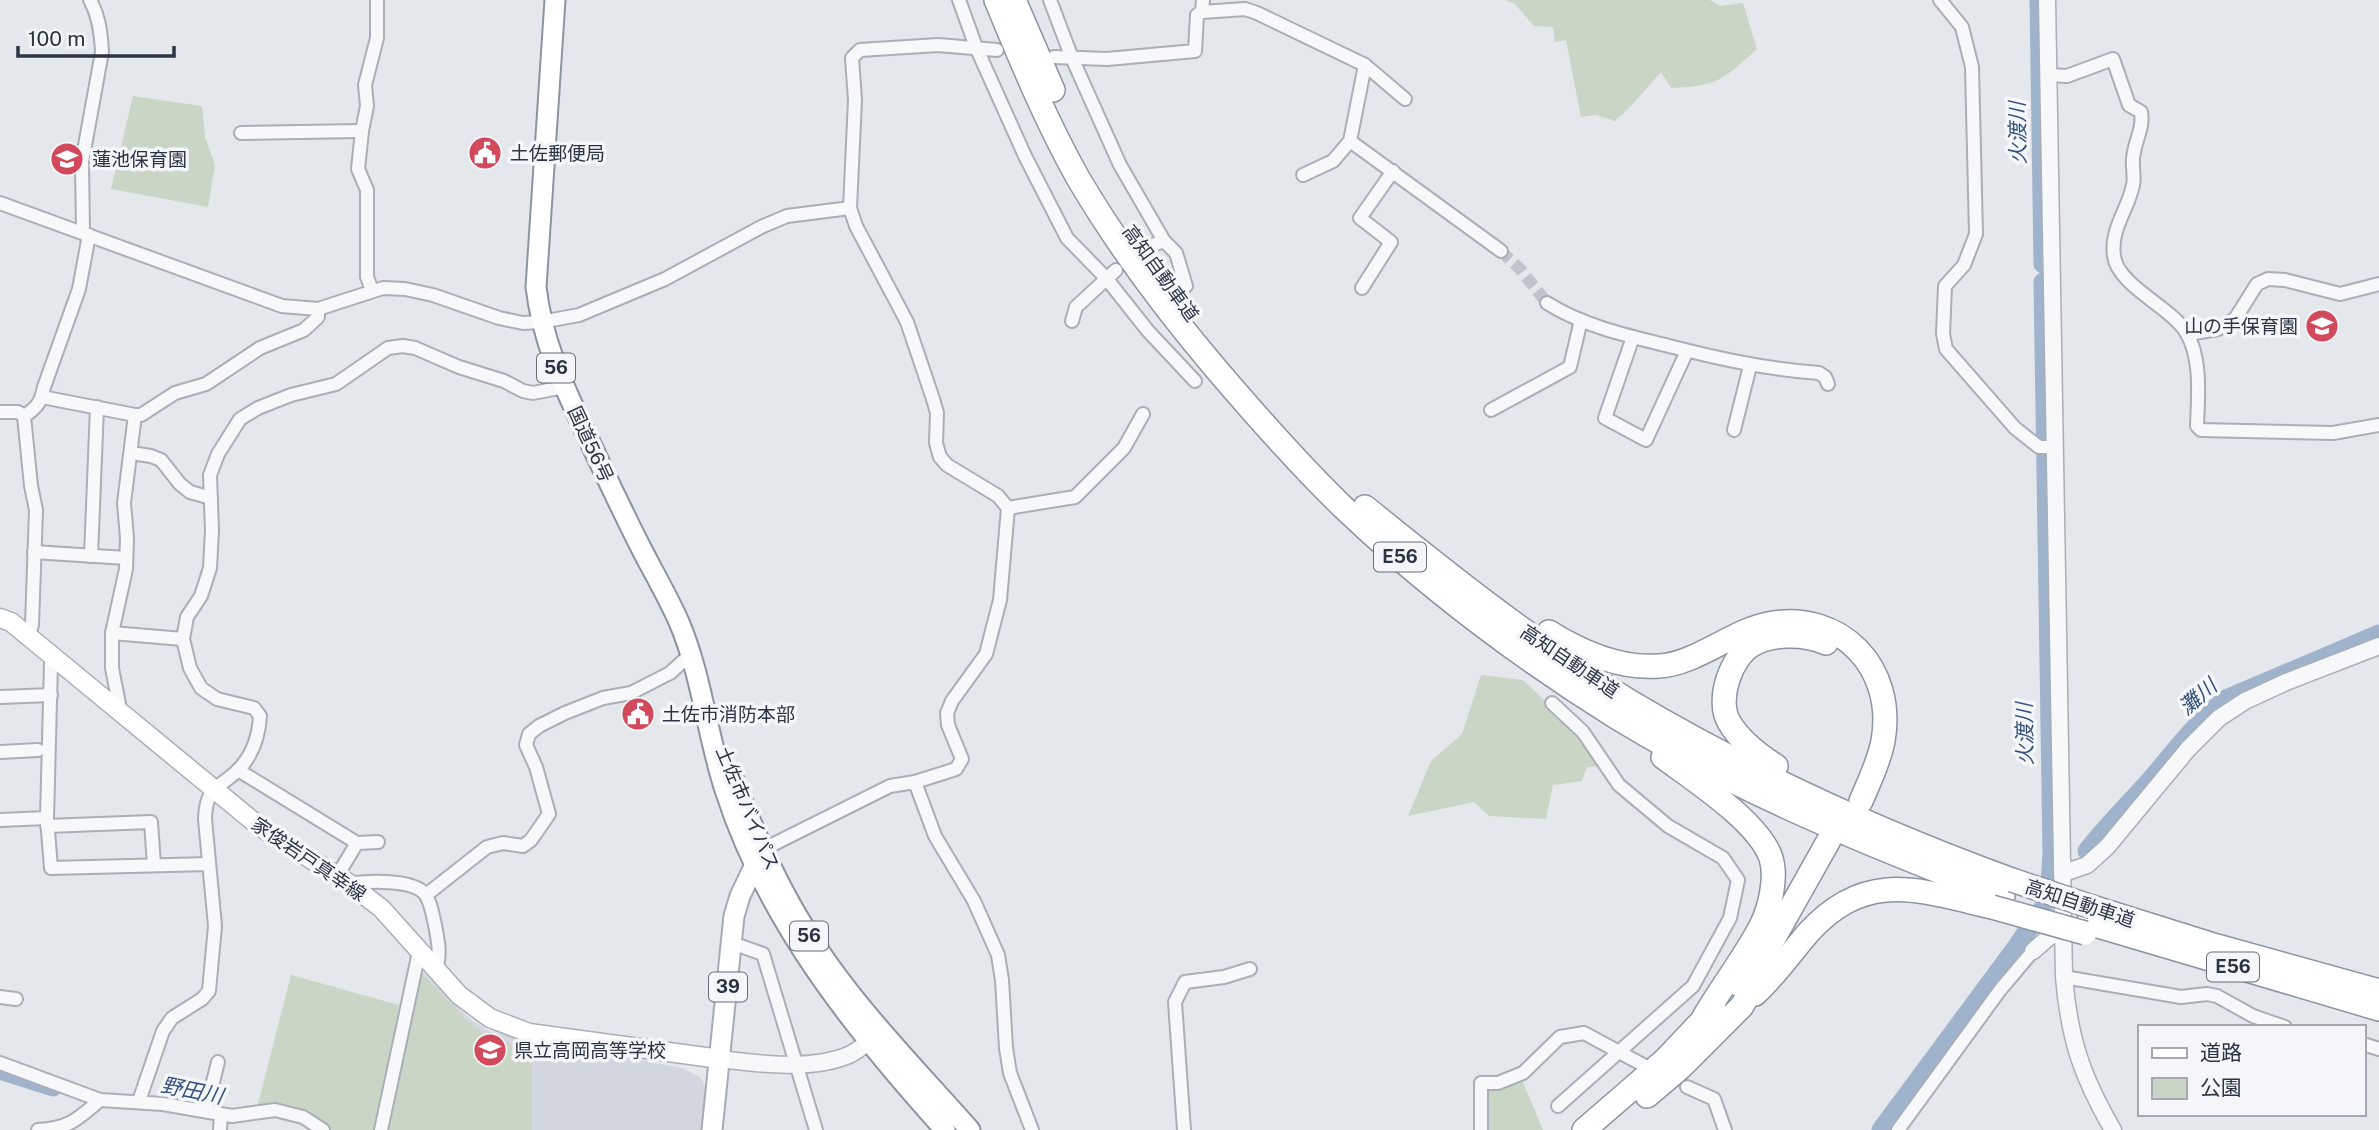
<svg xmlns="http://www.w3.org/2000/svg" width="2379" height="1130" viewBox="0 0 2379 1130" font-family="'Public Sans','Noto Sans JP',sans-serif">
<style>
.built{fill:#d2d6de}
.green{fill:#c9d6c5}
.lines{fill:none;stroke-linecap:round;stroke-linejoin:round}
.river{stroke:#9fb4cc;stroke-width:19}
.minor-tunnel{stroke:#bfc3cb;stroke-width:12;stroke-dasharray:12 6;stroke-linecap:butt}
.minor-casing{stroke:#a9aeb7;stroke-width:16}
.tertiary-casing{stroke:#a9aeb7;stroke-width:19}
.secondary-casing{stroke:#a9aeb7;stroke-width:21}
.primary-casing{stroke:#a3abb8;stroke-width:23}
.trunk-casing{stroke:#8b94a3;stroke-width:23}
.motorway-casing{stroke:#8b94a3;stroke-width:26}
.minor{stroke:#f7f8fa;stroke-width:12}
.tertiary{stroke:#f7f8fa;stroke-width:16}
.secondary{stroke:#fff;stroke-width:18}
.primary{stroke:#fff;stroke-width:19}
.trunk{stroke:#fff;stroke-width:19}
.motorway{stroke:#fff;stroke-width:23}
.motorway-bridge-casing{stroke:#8b94a3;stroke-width:26;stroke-linecap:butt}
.motorway-bridge{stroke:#fff;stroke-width:23}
.labels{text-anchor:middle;stroke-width:7;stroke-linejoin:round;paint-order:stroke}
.shield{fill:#f4f6f9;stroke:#676e7b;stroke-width:2}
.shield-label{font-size:18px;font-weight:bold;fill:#2b3445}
.poi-label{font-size:19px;fill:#2b3445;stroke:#f4f6f9;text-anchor:start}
.street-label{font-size:19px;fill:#2b3445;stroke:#f4f6f9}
.water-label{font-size:21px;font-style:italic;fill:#34527a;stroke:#f4f6f9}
</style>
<rect width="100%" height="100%" fill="#e4e7ec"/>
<path class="built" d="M424,973L470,1019L490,1032L682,1068L700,1077L705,1087L701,1130H383L417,975Z"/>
<g class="green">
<path d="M1505,0H1710L1720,6L1743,3L1757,49C1722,80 1719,86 1671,88L1661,72L1631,106L1615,121L1596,115L1581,117L1566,40L1555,42L1553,27L1534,26L1515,4Z"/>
<path d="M133,96L202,106L205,137L215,165L208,207L111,189Z"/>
<path d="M1481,675L1523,680L1564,719L1601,766L1587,767L1582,781L1553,785L1546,819L1489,816L1474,802L1408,816L1431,761L1462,734Z"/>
<path d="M291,975L399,1005L375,1130H332L300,1108L258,1104Z"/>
<path d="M424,976L468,1022L492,1039L532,1050V1130H387L418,977Z"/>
<path d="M1522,1080L1543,1130H1487V1087Z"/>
</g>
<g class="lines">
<g class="river">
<path d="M2039,0L2043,264"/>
<path d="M2043,282L2052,853L2049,899"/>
<path d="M2087,851C2107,825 2130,803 2152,778C2175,751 2197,721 2226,699L2379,634"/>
<path d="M0,1070L53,1087"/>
<path d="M1881,1130L2015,949L2043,908"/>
</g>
<g class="minor-tunnel">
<path d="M1501,251L1520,269L1547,303"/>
<path d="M1116,270L1150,246"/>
</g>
<defs>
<g id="minor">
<path d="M959,0L976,47L1025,156L1067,238L1106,278L1148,331L1195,381"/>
<path d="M1050,0L1072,58L1120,165L1164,241L1176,253L1186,286"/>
<path d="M1940,0L1962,27L1972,67L1976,234L1964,265L1945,286L1943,334L1946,349L2015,428L2039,447H2056"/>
<path d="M1202,12L1245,9L1257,13L1365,65L1405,99"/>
<path d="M1054,57L1107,59L1195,51L1197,15L1202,12L1203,0"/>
<path d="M2049,75L2067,76L2113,59L2129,105L2141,112C2144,129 2134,142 2133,159C2132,167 2135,177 2133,185C2128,210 2110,229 2114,256C2117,285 2172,308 2186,332C2202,358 2198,397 2197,426L2201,430L2333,433L2379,425"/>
<path d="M241,133L362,131"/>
<path d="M1350,141L1501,251"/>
<path d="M1303,175L1333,161L1350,141L1365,65"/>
<path d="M0,203L282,306L318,309L383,288L405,289L433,295L499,318L523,323L541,322L579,315L665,279L761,227L787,216L850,208"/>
<path d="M83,232L82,162L102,52C101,34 99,16 90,0"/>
<path d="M1150,246L1164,241"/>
<path d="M1362,288L1391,242L1360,218L1393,171"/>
<path d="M372,290L367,277V190L358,169L362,131L367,106L365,85L377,38V0"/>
<path d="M1547,303C1583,326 1628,336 1669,346C1720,359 1766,369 1819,373L1825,377L1828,384"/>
<path d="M1072,321L1076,307L1116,270"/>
<path d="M2188,334L2218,329L2235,319L2257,284L2268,279L2285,280L2340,294L2379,284"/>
<path d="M1633,337L1605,418L1646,440L1687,351"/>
<path d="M42,397L135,415L124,503L127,538L126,569L112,633V668L119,704L117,711"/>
<path d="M1491,410L1570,367L1581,320"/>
<path d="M0,412H18L24,416"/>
<path d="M135,415H141L175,393L206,384L260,348L304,330L318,317V309"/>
<path d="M24,416L31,486L36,510L32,625L28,637"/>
<path d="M24,416C37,408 41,402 44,387L79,289L89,235"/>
<path d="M1734,430L1750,366"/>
<path d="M131,453L151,456L161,460L180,484L190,492L211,498"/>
<path d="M1008,508L1075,497L1124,448L1143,414"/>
<path d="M34,552L126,558"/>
<path d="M91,556L97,407"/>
<path d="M112,633L183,639"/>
<path d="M0,697L51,695"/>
<path d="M1552,703L1583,732L1619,785L1668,826L1723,858L1738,880L1730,918L1693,986L1558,1106"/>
<path d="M0,752L38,750"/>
<path d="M238,770L357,843"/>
<path d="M915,782L935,836L974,901L998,955L1002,980L1006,1048L1010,1073L1032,1130"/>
<path d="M47,818L51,868L209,864"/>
<path d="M0,820L47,818L51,663L54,658"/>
<path d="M47,826L151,822L154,865"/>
<path d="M764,849L890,786L915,782L956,769L962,759L948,725L947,713L952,701L986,654L1000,600L1008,508L998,496L947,465L940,457L936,443L937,413L933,399L907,322L856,226L850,208L855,100L852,58L860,50L938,45L997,50"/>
<path d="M337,876L357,843L378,842"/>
<path d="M350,884C368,881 413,879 425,894C431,902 433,916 435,925C438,941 441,953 436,969"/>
<path d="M426,895L487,847L503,843L523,846L531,840L549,814L536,767L526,745L529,734L539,726L565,713L603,698L631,693L670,673L691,654"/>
<path d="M732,943L763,954L816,1130"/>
<path d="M2064,977L2181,997L2207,994L2217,996L2253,1016L2285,1027"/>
<path d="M0,997L16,999"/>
<path d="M2363,1044L2379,1049"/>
<path d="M0,1063L100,1100L163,1104L232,1116L275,1110L303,1117L323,1130"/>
<path d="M1687,1087L1714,1099L1725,1130"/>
<path d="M139,1101L163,1031L172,1018L202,999L209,991L215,926L205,819C206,784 221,789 241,767C253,753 259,734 260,716L254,708L217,699L201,688L190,668L183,639L187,617L201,596L210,568L212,531L210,475L218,454L240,419L258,408L291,395L336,384L388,348L403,346L415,348L459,367L504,381L523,391L533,393L564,387"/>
<path d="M206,1110L218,1062"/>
<path d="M38,1130C69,1128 77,1120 100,1100"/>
<path d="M220,1130L221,1115"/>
<path d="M381,1130L419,952"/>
<path d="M1184,1130L1175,1002L1185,982L1224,977L1250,969"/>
<path d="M1481,1130V1083H1498L1523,1073L1560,1037L1584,1033L1645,1066"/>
<path d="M1898,1130L2000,990L2033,951"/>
</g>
<g id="tertiary">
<path d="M2047,0L2064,977C2069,1038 2082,1077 2113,1130"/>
<path d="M2064,873L2087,865L2107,847L2188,749L2219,718L2245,701L2286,682L2379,646"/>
<path d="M2033,951L2049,937L2064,930"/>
<path d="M720,1059C759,1064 814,1071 851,1054C860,1049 869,1041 878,1035"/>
</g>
<path id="secondary" d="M0,618L11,622L260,827L350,884L382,909L459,995L490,1018L529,1033L720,1059"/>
<path id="primary" d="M712,1130L734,916L740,896L760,854"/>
<g id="trunk">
<path d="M555,0L536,287C542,338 561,381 583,427C601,466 619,504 638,542C651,568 667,595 679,622C702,676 707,735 725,790C767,921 854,1029 945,1130"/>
<path d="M735,782C754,832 776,882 804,927C846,998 915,1068 970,1130"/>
</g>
<g id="motorway">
<path d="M996,0C1021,60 1046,121 1078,178C1118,246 1166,310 1217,370C1258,418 1300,466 1345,509C1427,587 1520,657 1616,717C1735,790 1873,847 2003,896"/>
<path d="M1014,0L1053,90"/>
<path d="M1365,507C1450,576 1536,644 1629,701C1750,773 1880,832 2012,880"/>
<path d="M1549,632C1581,652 1621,669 1659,666C1696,664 1732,631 1768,624C1841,610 1896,668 1883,741C1879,762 1869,782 1861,801"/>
<path d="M1663,757C1694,780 1759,822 1771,858C1777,878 1770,908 1761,926C1745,957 1722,986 1704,1017"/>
<path d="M1776,766C1757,754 1740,741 1729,722C1716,700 1731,657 1752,645C1772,633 1805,634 1826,643"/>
<path d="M2092,907L2210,944L2379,991"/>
<path d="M2088,923L2379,1009"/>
<path d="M1738,984L1771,943L1829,840"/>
<path d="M1755,994C1776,975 1790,954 1808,933C1866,869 1918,890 1992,907"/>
<path d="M1647,1096L1680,1068L1742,1006L1762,970"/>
<path d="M1584,1130L1666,1059L1714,1008"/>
</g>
</defs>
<use href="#minor" class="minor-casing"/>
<use href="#tertiary" class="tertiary-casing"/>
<use href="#secondary" class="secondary-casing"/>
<use href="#primary" class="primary-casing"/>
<use href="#trunk" class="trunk-casing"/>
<use href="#motorway" class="motorway-casing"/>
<use href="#minor" class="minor"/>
<use href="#tertiary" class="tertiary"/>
<use href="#secondary" class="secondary"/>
<use href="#primary" class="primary"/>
<use href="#trunk" class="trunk"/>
<use href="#motorway" class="motorway"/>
<defs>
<g id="motorway-bridge">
<path d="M2012,880L2092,907"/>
<path d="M1992,907L2085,933"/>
</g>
</defs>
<use href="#motorway-bridge" class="motorway-bridge-casing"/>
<use href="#motorway-bridge" class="motorway-bridge"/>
</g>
<defs>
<symbol id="civic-disc" viewBox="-11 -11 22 22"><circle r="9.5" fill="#d1495b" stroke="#f4f6f9"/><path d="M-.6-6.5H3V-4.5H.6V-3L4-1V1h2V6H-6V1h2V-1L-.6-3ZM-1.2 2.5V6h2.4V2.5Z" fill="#fff"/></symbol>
<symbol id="school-disc" viewBox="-11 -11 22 22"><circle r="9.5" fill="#d1495b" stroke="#f4f6f9"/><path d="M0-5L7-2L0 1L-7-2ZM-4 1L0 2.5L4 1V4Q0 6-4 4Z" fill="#fff"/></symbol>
</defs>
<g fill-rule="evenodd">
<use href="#civic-disc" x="466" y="134" width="38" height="38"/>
<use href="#school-disc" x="48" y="140" width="38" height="38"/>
<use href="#school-disc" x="2303" y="307" width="38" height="38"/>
<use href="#civic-disc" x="619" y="695" width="38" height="38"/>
<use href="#school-disc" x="471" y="1031" width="38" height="38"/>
</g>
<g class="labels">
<g class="shield">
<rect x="537" y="353.5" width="38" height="29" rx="5"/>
<rect x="1374" y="542.5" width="52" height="29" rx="5"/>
<rect x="790" y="921.5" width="38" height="29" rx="5"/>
<rect x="2207" y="952.5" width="52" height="29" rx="5"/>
<rect x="709" y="972.5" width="38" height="29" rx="5"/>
</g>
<g class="shield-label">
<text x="556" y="374">56</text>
<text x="1400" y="563">E56</text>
<text x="809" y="942">56</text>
<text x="2233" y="973">E56</text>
<text x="728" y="993">39</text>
</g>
<g class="poi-label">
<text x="510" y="160">土佐郵便局</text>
<text x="92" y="166">蓮池保育園</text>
<text x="2298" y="333" text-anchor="end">山の手保育園</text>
<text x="662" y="721">土佐市消防本部</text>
<text x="514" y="1057">県立高岡高等学校</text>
</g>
<g class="street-label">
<text transform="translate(1161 273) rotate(54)" y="7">高知自動車道</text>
<text transform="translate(591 444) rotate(65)" y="7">国道56号</text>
<text transform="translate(1570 661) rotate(34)" y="7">高知自動車道</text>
<text transform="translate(748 808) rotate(67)" y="7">土佐市バイパス</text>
<text transform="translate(309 859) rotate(34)" y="7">家俊岩戸真幸線</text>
<text transform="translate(2080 903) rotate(18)" y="7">高知自動車道</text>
</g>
<g class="water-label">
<text transform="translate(2018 133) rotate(-91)" y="7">火渡川</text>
<text transform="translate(2198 697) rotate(-41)" y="7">灘川</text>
<text transform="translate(2025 734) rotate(-91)" y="7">火渡川</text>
<text transform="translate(192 1091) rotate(11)" y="7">野田川</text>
</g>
</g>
<rect x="2138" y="1025" width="228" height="91" fill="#f4f6f9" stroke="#a4a8b1" stroke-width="2"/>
<rect x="2152" y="1048" width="35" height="10" fill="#ffffff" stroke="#a4a8b1" stroke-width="2"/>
<text x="2200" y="1060" font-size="21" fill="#2b3445">道路</text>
<rect x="2152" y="1078" width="35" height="21" fill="#c9d6c5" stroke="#a4a8b1" stroke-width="2"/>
<text x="2200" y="1095" font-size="21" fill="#2b3445">公園</text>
<path d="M18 46v10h156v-10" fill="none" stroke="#2b3445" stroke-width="3.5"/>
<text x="28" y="46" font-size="21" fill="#2b3445" stroke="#f4f6f9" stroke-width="5" paint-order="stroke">100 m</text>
</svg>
